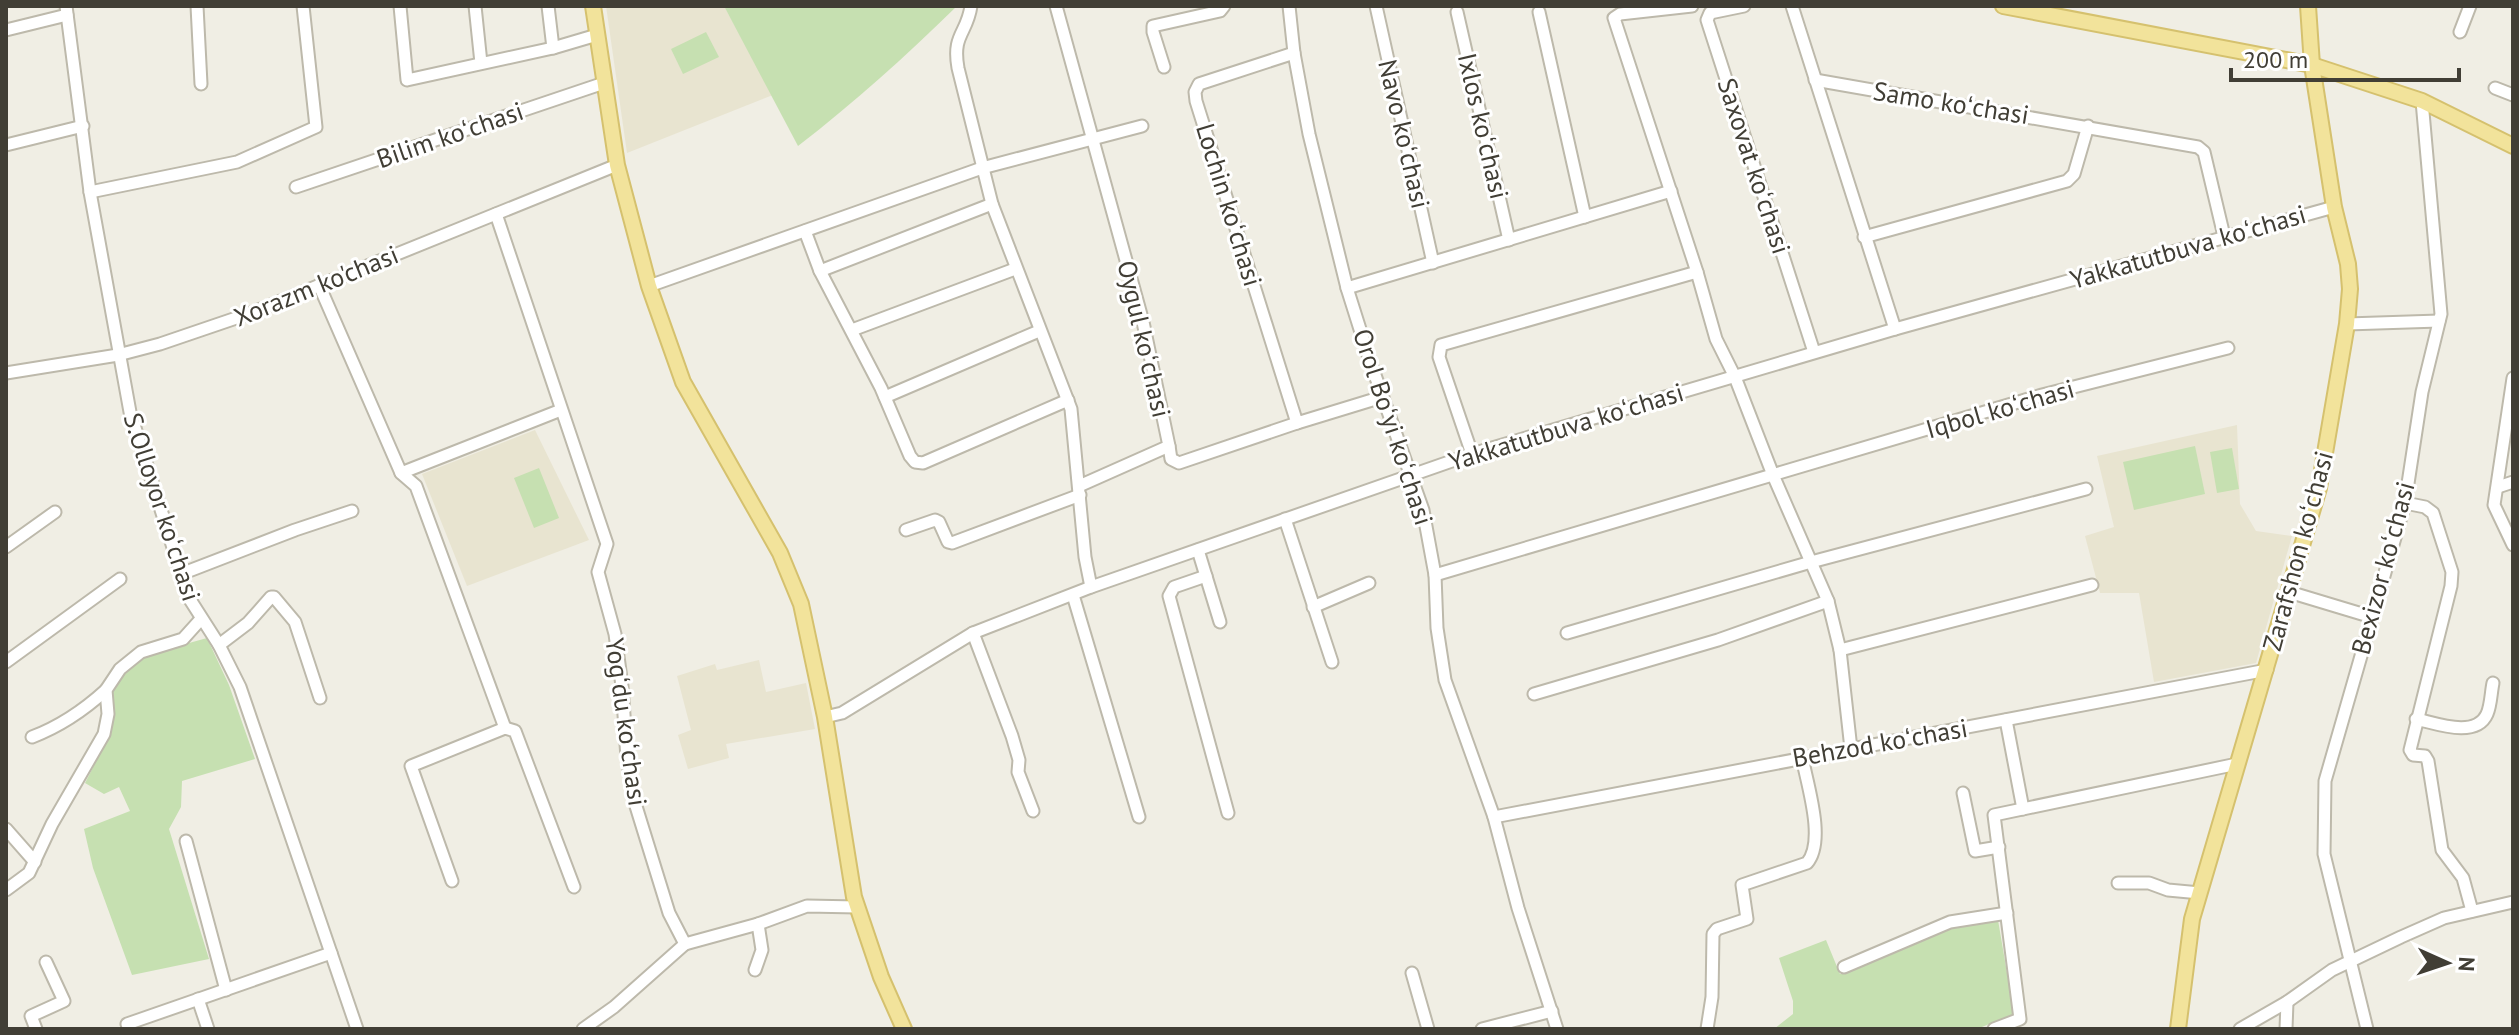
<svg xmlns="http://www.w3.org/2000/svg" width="2519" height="1035" viewBox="0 0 2519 1035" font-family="'PT Sans',sans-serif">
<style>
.education{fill:#e8e4d0}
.green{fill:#c6e0b1}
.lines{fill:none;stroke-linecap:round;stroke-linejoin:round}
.minor-casing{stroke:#bdb9ab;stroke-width:15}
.major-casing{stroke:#d5c16e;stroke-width:18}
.minor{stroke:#fff;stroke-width:11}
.major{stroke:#f2e39b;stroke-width:14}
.labels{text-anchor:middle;stroke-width:6;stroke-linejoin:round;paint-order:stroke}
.street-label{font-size:26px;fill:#413e35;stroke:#fff}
</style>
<rect width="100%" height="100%" fill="#f0eee4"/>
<g class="education">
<path d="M606,6H724L773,95L627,153Z"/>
<path d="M2237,425L2240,504L2256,531L2292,536L2256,663L2154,682L2139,593H2100L2085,536L2114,527L2097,456Z"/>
<path d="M535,430L589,540L467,586L422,474Z"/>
<path d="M759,660L766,692L806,683L815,729L726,744L729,758L688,769L678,735L691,730L677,676L715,664L717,670Z"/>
</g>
<g class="green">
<path d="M724,6H957C906,56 855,102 798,146Z"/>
<path d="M706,32L719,57L683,74L671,49Z"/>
<path d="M2195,446L2205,494L2134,510L2123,462Z"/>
<path d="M2232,448L2239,489L2217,493L2210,452Z"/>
<path d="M539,468L559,518L534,528L514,478Z"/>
<path d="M207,638L229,685L255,759L182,781L181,807L169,829L209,959L132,975L93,868L84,829L130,811L119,787L104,794L85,783L108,738L109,687L139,657Z"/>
<path d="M1998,920L2014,1014L1977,1029H1774L1793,1014V1001L1779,958L1826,940L1840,974L1943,929Z"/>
</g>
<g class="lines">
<defs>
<g id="minor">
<path d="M66,6L90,192L130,412L189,598L219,645L240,687L357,1029"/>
<path d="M197,6L201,84"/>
<path d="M400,6L407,80L553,48L597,35"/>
<path d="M475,6L481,63"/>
<path d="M548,6L553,48"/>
<path d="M971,6C967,34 952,34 958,68L992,204L1071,409L1085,557L1091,587"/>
<path d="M1056,6L1143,322L1169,446L1079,486"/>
<path d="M1289,6L1294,53L1309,134L1347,288L1370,361L1423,510L1435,575L1437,628L1445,680L1494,817L1518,908L1557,1029"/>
<path d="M1376,6L1433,263"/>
<path d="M1692,6L1620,14L1614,18L1697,272L1716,339L1735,377L1773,475L1828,601L1840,650L1851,749"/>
<path d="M1744,6L1710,13L1707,20L1814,352"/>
<path d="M1792,6L1895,329"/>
<path d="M1457,12L1509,240"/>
<path d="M1539,12L1585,217"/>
<path d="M6,30L67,15"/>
<path d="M2460,32L2470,6"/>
<path d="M1294,53L1199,84L1195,92L1196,101L1297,423L1382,397"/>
<path d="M1164,67L1153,32V26L1220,11L1224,6"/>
<path d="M1815,80L2198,147L2204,152L2224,236"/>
<path d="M2495,88L2513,95"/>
<path d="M6,145L83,126"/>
<path d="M296,187L604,83"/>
<path d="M90,192L237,162L316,127L303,6"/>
<path d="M496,214L607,544L598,572L615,634L622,686L627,758L635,803L669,913L685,944"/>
<path d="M805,231L820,271L881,388L910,456L915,462L923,463L1068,400"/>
<path d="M1864,237L2067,181L2074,174L2088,126"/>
<path d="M820,271L992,204"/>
<path d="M319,285L401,473L416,486L505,728"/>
<path d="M649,286L982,168L1142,126"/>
<path d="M1347,288L1671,191"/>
<path d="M2347,324L2439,321"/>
<path d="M852,330L1015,269"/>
<path d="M6,373L118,355L160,344L251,313L617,165"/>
<path d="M2513,378L2494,505L2513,545"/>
<path d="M885,397L1039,331"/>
<path d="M1169,446L1171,459L1179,463L1297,423"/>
<path d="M1472,454L1439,357L1441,345L1697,272"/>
<path d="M401,473L561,410"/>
<path d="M2498,487L2513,482"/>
<path d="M2405,503L2425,507L2433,513L2452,572L2451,586L2410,750L2413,755L2425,756L2428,761L2442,850L2463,878L2472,911"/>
<path d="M1285,519L1332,662"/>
<path d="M906,530L935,520L939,522L948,542L952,543L1080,495"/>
<path d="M6,547L55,512"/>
<path d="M1198,550L1220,622"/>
<path d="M181,574L295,530L352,511"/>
<path d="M1435,575L2042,395L2228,348"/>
<path d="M1206,576L1174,587L1169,596L1228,813"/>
<path d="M2289,592L2372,617"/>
<path d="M1073,595L1139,817"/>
<path d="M1313,607L1369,583"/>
<path d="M973,633L1012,736L1019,760L1018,772L1033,811"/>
<path d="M1567,633L1811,562L2086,489"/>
<path d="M219,645L248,623L271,597H274L295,622L320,698"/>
<path d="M1840,650L2092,585"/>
<path d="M6,662L120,579"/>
<path d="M1534,694L1718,640L1828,601"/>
<path d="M825,717L842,713L973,633L1091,587L1472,454L1895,329L2334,207"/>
<path d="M2416,719C2435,723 2476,739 2487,714C2491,705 2491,692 2493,683"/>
<path d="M2006,720L2023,809"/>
<path d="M32,737C61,726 83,711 106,690"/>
<path d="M1963,793L1975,851L1999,847"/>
<path d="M1494,817L2267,670"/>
<path d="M6,829L35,862"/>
<path d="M186,841L226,990"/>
<path d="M452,881L411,766L505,728L515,731L574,887"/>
<path d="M2118,883H2149L2168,890L2200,893"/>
<path d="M6,890L29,873L52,824L104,734L108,714L106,690L120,669L141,652L183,639L201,619"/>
<path d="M1844,967L1950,922L2007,913"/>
<path d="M755,970L762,950L758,924"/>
<path d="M1412,973L1428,1029"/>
<path d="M198,999L208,1029"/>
<path d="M36,1029L31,1016L64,1001L46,962"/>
<path d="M129,1029L127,1024L331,953"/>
<path d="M583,1029L614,1007L685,944L758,924L807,906L857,907"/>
<path d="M1482,1029L1552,1011"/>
<path d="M1707,1029L1712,997L1713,934L1717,929L1747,919L1742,885L1807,863C1826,841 1807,784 1802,757"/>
<path d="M1994,1029L2020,1019L1994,815L2237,764"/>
<path d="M2240,1029L2287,1002L2332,970L2401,937L2444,918L2513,902"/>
<path d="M2286,1029L2287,1002"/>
<path d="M2367,1029L2324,854L2325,781L2405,503L2422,392L2441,314L2422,101"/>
</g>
<g id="major">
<path d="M593,6L617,165L649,286L683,382L780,553L801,604L825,717L854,897L881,977L904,1029"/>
<path d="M2003,6L2312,65L2422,101L2513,146"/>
<path d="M2178,1029L2192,919L2319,488L2347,324L2350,289L2348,264L2334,207L2312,65L2308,6"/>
</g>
</defs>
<use href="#minor" class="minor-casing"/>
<use href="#major" class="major-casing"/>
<use href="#minor" class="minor"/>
<use href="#major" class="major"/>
</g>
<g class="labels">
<g class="street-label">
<text transform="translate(1951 103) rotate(9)" y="9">Samo koʻchasi</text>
<text transform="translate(1483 126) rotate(77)" y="9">Ixlos koʻchasi</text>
<text transform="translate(1404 134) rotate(77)" y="9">Navo koʻchasi</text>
<text transform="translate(450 135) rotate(-19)" y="9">Bilim koʻchasi</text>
<text transform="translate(1754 166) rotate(72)" y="9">Saxovat koʻchasi</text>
<text transform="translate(1229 205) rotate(73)" y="9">Lochin koʻchasi</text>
<text transform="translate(2188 247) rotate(-16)" y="9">Yakkatutbuva koʻchasi</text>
<text transform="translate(316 286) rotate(-22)" y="9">Xorazm ko'chasi</text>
<text transform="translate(1144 339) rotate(77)" y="9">Oygul koʻchasi</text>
<text transform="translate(2000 409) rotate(-16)" y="9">Iqbol koʻchasi</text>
<text transform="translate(1393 427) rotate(72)" y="9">Orol Boʻyi koʻchasi</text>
<text transform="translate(1566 427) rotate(-17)" y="9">Yakkatutbuva koʻchasi</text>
<text transform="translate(162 507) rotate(72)" y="9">S.Olloyor koʻchasi</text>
<text transform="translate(2298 551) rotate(-75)" y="9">Zarafshon koʻchasi</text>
<text transform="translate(2383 568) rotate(-75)" y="9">Bexizor koʻchasi</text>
<text transform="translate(626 722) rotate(82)" y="9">Yogʻdu koʻchasi</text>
<text transform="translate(1880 743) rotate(-10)" y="9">Behzod koʻchasi</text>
</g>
</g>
<rect width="2519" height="1035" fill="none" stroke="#413e35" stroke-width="16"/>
<g transform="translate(2447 963) rotate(93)" stroke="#ffffff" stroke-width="6" paint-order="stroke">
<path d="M0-6L14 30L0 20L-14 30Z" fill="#413e35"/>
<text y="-12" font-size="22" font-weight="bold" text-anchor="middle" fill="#413e35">N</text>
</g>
<path d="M2231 68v12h228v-12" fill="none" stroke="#413e35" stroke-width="4"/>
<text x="2243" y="68" font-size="24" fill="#413e35" stroke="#ffffff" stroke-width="6" paint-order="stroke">200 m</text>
</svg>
